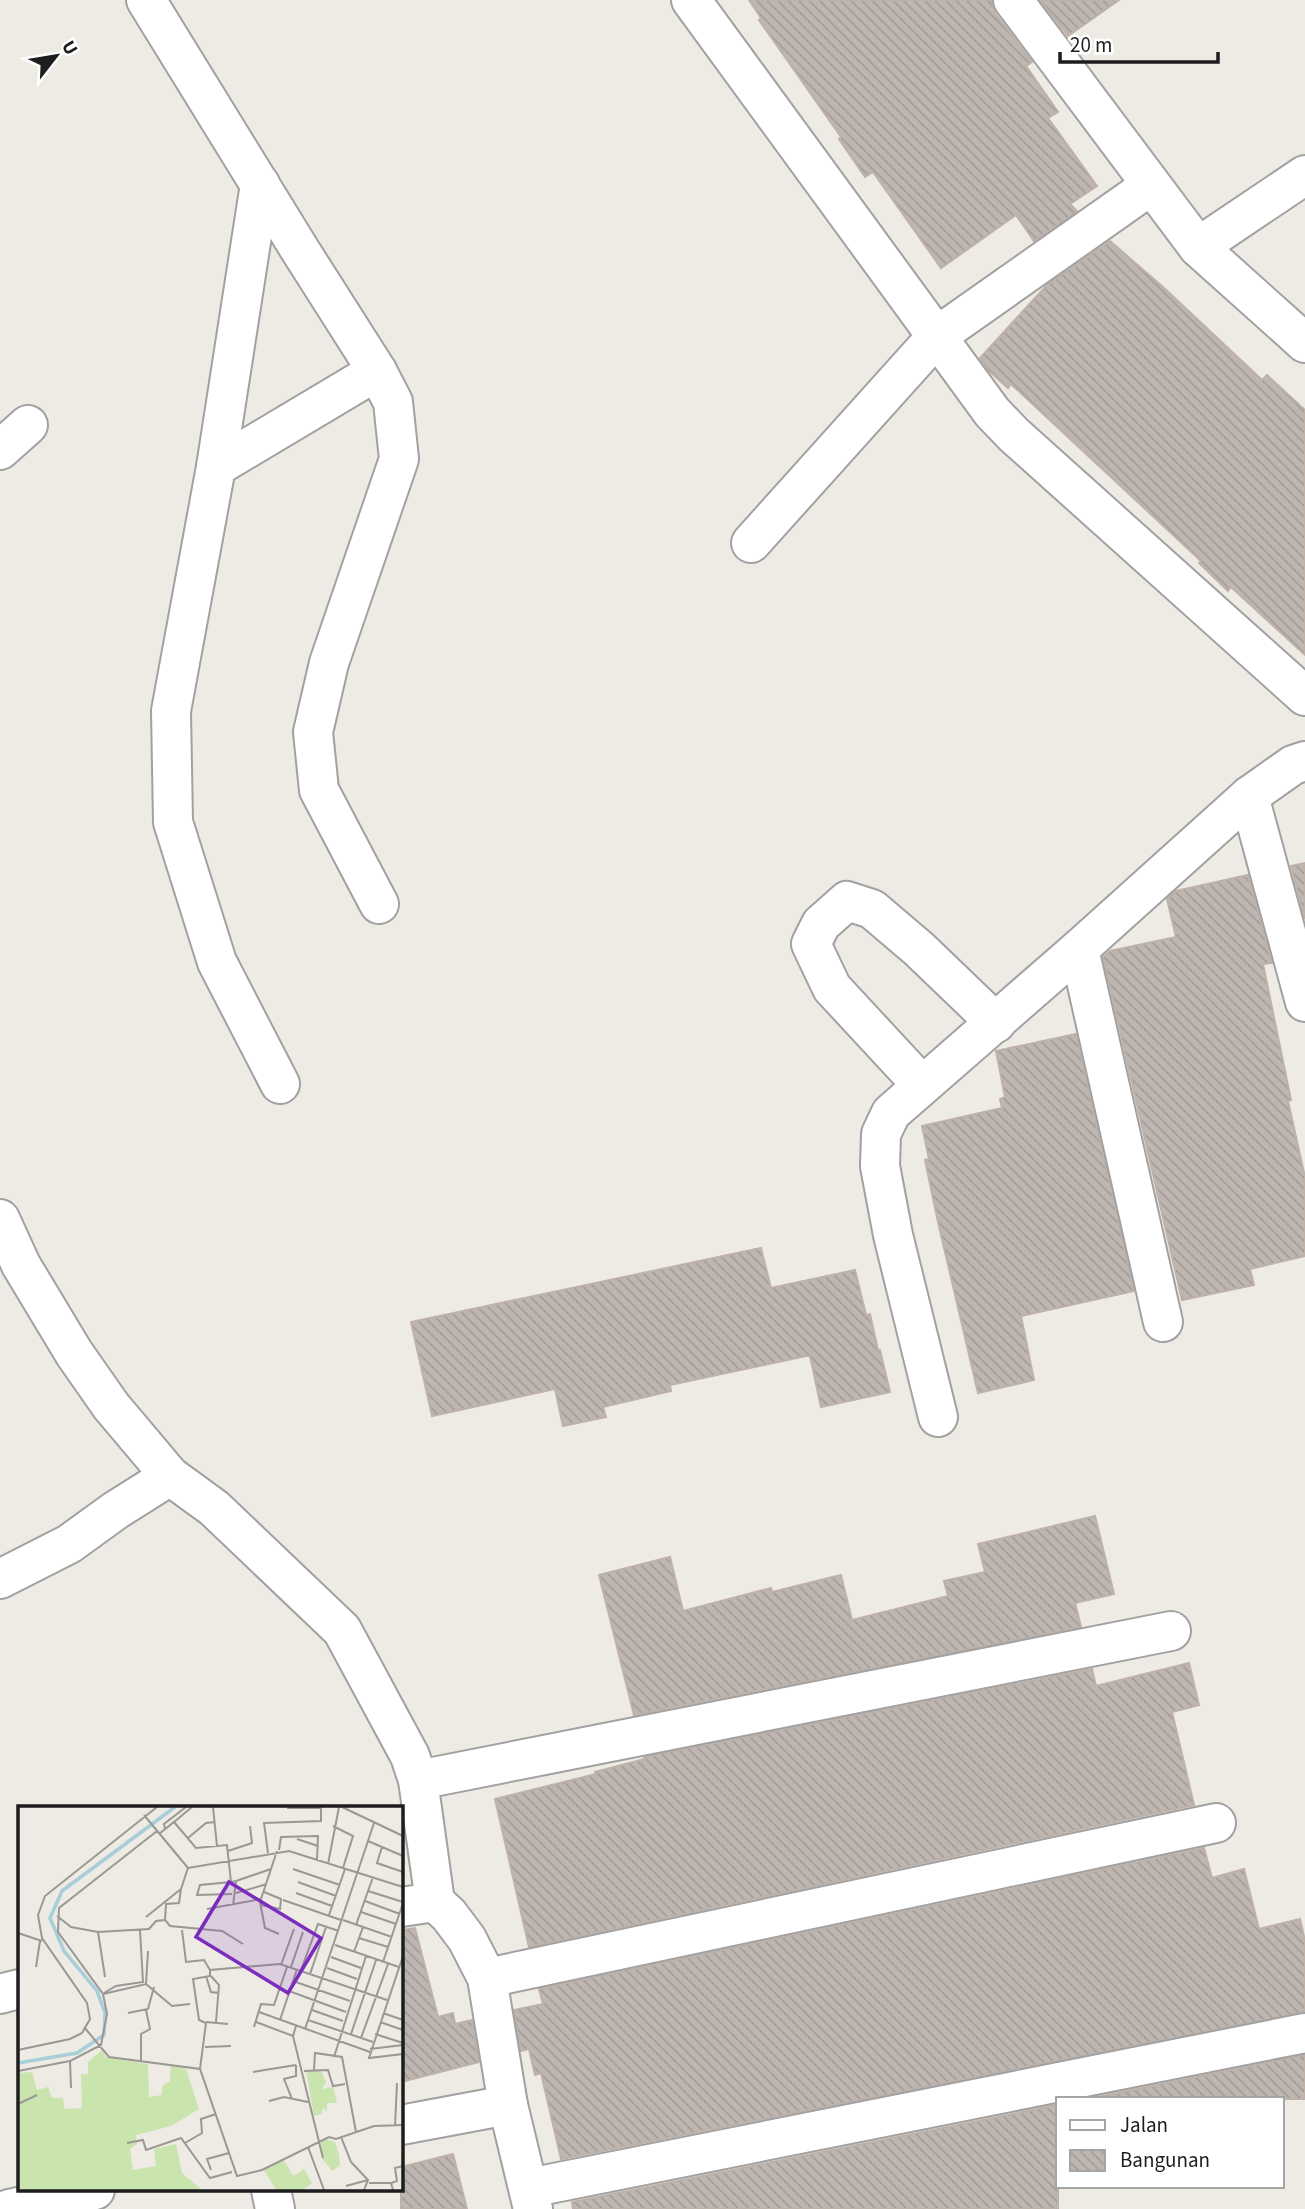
<svg xmlns="http://www.w3.org/2000/svg" width="1305" height="2209" viewBox="0 0 1305 2209" font-family="'Source Sans 3',sans-serif">
<style>
.building{fill:url(#building-back-hatch);stroke:#beb1a8;stroke-width:2}
.lines{fill:none;stroke-linecap:round;stroke-linejoin:round}
.minor-casing{stroke:#a1a1a1;stroke-width:42}
.minor{stroke:#fff;stroke-width:38}
.inset-river{fill:none;stroke:#a8ced8;stroke-width:3.5}
.inset-road{fill:none;stroke:#9a9894;stroke-width:2}
.view{fill:#7b2cbf;fill-opacity:0.15;stroke:#7b2cbf;stroke-width:3.5}
.inset-edge{fill:none;stroke:#1d1d1d;stroke-width:3.5}
</style>
<defs>
<pattern id="building-back-hatch" width="6" height="6" patternUnits="userSpaceOnUse" patternTransform="scale(1.75)"><rect width="6" height="6" fill="#beb6b1"/><path d="M-1 5l2 2M0 0l6 6M5-1l2 2" fill="none" stroke="#a39c98"/></pattern>
</defs>
<rect width="100%" height="100%" fill="#eeeae4"/>
<g class="building">
<path d="M749,0H992L995,13L1032,62L1026,66L1058,112L1048,118L1097,186L1070,204L1077,211L1034,241L1016,215L941,268L873,172L865,177L839,139L841,137L759,20L761,18Z"/>
<path d="M1040,0H1119L1068,36Z"/>
<path d="M1110,241L1163,287L1262,380L1267,375L1305,410V655L1231,587L1228,591L1199,563L1201,561L1011,384L1008,388L989,371L980,358L1047,285Z"/>
<path d="M1305,863V919L1291,866Z"/>
<path d="M1248,875L1272,963L1263,964L1291,1100L1288,1101L1305,1177V1256L1250,1269L1254,1285L1182,1300L1103,957L1110,951L1176,937L1167,899L1176,891Z"/>
<path d="M1076,1034L1134,1291L1021,1316L1034,1380L978,1393L938,1222L925,1160L929,1159L922,1126L1002,1108L1000,1099L1005,1097L996,1051Z"/>
<path d="M761,1248L771,1288L855,1270L866,1315L870,1314L878,1350H880L890,1392L821,1407L810,1356H806L670,1385L671,1391L603,1407L606,1417L563,1426L555,1389L432,1416L411,1322Z"/>
<path d="M1095,1516L1114,1594L1075,1603L1081,1627L634,1715L599,1575L670,1557L683,1611L771,1588L772,1592L841,1575L852,1620L948,1596L944,1581L985,1572L978,1544Z"/>
<path d="M1189,1663L1199,1705L1172,1712L1194,1805L529,1947L495,1799L596,1774L595,1772L645,1759L644,1757L1092,1669L1096,1686Z"/>
<path d="M1204,1848L1212,1878L1244,1869L1259,1929L1300,1919L1305,1941V2012L561,2159L541,2073L535,2075L529,2049L521,2051L514,2010L543,2004L539,1989Z"/>
<path d="M415,1928L438,2017L453,2013L455,2024L472,2020L479,2062L401,2082V1930Z"/>
<path d="M1305,2055V2099H1088Z"/>
<path d="M1058,2105V2209H573L572,2202Z"/>
<path d="M453,2154L467,2209H401V2167Z"/>
</g>
<g class="lines">
<defs>
<g id="minor">
<path d="M146,0L300,250L377,371L393,402L399,459L329,663L313,732L319,790L379,904"/>
<path d="M691,0L992,412L1014,435L1305,696"/>
<path d="M1013,0L1198,247L1305,175"/>
<path d="M260,184L216,467L171,711L173,822L217,962L280,1084"/>
<path d="M1198,247L1305,343"/>
<path d="M0,450L28,425"/>
<path d="M216,467L377,371"/>
<path d="M751,543L937,336L1150,186"/>
<path d="M1249,796L1305,1002"/>
<path d="M1079,949L1163,1322"/>
<path d="M921,1084L832,988L811,944L821,924L847,901L872,909L919,949L996,1023"/>
<path d="M0,1219L21,1265L74,1353L111,1406L170,1476L214,1508L342,1630L410,1756L418,1780L435,1902L449,1915L467,1939L487,1978L508,2105L533,2209"/>
<path d="M938,1417L893,1235L880,1166L881,1134L891,1113L1079,949L1249,796L1293,765L1305,761"/>
<path d="M0,1579L69,1544L116,1510L170,1476"/>
<path d="M418,1780L1171,1631"/>
<path d="M401,1907L435,1902"/>
<path d="M487,1978L1216,1823"/>
<path d="M0,1994L19,1989"/>
<path d="M401,2125L508,2105"/>
<path d="M529,2188L1305,2033"/>
<path d="M271,2190L275,2209"/>
<path d="M9,2209L95,2190"/>
</g>
</defs>
<use href="#minor" class="minor-casing"/>
<use href="#minor" class="minor"/>
</g>
<g transform="translate(18 1806)">
<rect width="385" height="385" fill="#eeeae4"/>
<path d="M84,244L88,251L130,258L131,291L144,289V280L152,275L153,258L168,263L181,303L153,320L118,329L119,338L112,343L115,364L138,360L136,343L158,338L164,367L184,384H0V267L14,266L19,284L30,281L34,292H45L46,303L64,302L63,268H70V256ZM302,263L308,276L304,283L315,281L319,297H309V306L305,301L304,308L296,310L288,264ZM308,333L317,336L321,349L322,359L314,365L304,352L303,336ZM266,354L275,370L286,363L294,377L285,384H258L246,364Z" fill="#cae4ae"/>
<path class="inset-river" d="M0,257L59,247L86,229L87,207L79,185L46,145L32,112L44,85L157,1"/>
<path class="inset-road" d="M195,1L199,40M324,1L385,30M126,9L170,62M156,16L174,1M315,20L335,30L325,62M147,23L146,18L168,1M141,28L156,16L178,42L209,39L213,76L218,75L215,100M170,32L188,17L197,16M279,33L300,40M350,35L385,50M364,41L359,57L385,66M261,44L263,31L300,30L299,54M210,45L234,37L232,20M259,45L242,96L247,122L261,128M250,47L246,17L303,15V2H269M310,58L321,1M170,62L271,45L385,81M275,63L322,79M218,75L253,63M213,76L182,79L179,89L214,88M280,76L318,90M163,83L161,97L148,98L147,114L152,120L204,125L225,138M350,85L385,96M218,87L249,78M278,87L314,100M265,94L323,114M347,95L382,108M243,99L262,103L263,93L246,86M189,103L243,93M343,106L378,118M311,109L327,63M39,110L53,121L80,126L131,123L138,115L147,114M128,111L163,83L170,62M325,114L374,131M338,119L355,71M164,124L168,156L186,154L192,164M80,126L87,171M0,127L24,135M341,132L370,141M317,139L381,161M336,146L345,121M385,150L351,252L385,248M313,151L343,162M365,156L385,97M263,159L276,123M18,161L22,135M273,161L285,126M309,162L339,173M283,164L300,118L321,125M292,168L308,121M188,170L193,186L201,187M193,170L201,179L198,216M275,175L332,195M128,178L130,145M271,185L328,206M86,187L98,180L125,176L122,124M85,188L128,178L154,200L172,198M294,204L325,215M241,206L352,246M110,207L130,203L136,181M365,207L385,214M262,214L279,163M290,214L355,236M188,216L210,218M238,216L275,230L278,220M362,216L385,224M66,221L91,251L182,263L219,370L244,364L311,331L318,333L356,320L385,319M236,221L243,198L256,199L269,161M287,223L356,17M333,228L358,154M357,228L385,237M275,230L305,352M343,232L370,158M187,241L213,240M352,243L385,239M0,244L52,233L64,227L72,213L69,197L24,132L20,109L27,90L139,1M316,251L348,150M123,255V228L132,223L128,204M182,263L188,217L181,214L175,173L192,170V164L262,158L369,194M296,264L297,247L324,251L338,326M0,265L52,255M286,265L310,264L315,280L327,278M235,266L278,259M53,282L52,255L83,239L89,208L85,188L40,126L41,102L139,25M274,293L266,273L278,270V259M251,295L266,291L290,296M0,298L19,289M377,320L379,277M323,331L333,356L350,374L346,384M109,337L125,334L128,344L163,332L192,372L214,366M167,337L184,327L183,313L198,308M290,341L306,384M193,364L189,353L211,347M351,377H373L375,384M373,377L379,375L377,362L385,360M328,380L350,374"/>
<path class="view" d="M211,76L303,132L270,187L178,131Z"/>
<rect width="385" height="385" class="inset-edge"/>
</g>
<rect x="1056" y="2097" width="228" height="91" fill="#ffffff" stroke="#a5a5a5" stroke-width="2"/>
<rect x="1070" y="2120" width="35" height="10" fill="#ffffff" stroke="#a5a5a5" stroke-width="2"/>
<text x="1120" y="2132" font-size="21" fill="#1d1d1d">Jalan</text>
<rect x="1070" y="2150" width="35" height="21" fill="url(#building-back-hatch)" stroke="#a5a5a5" stroke-width="2"/>
<text x="1120" y="2167" font-size="21" fill="#1d1d1d">Bangunan</text>
<g transform="translate(56 56) rotate(59)" stroke="#ffffff" stroke-width="5" paint-order="stroke">
<path d="M0-5L12 26L0 18L-12 26Z" fill="#1d1d1d"/>
<text y="-10" font-size="19" font-weight="bold" text-anchor="middle" fill="#1d1d1d">U</text>
</g>
<path d="M1060 52v10h158v-10" fill="none" stroke="#1d1d1d" stroke-width="3.5"/>
<text x="1070" y="52" font-size="21" fill="#1d1d1d" stroke="#ffffff" stroke-width="5" paint-order="stroke">20 m</text>
</svg>
